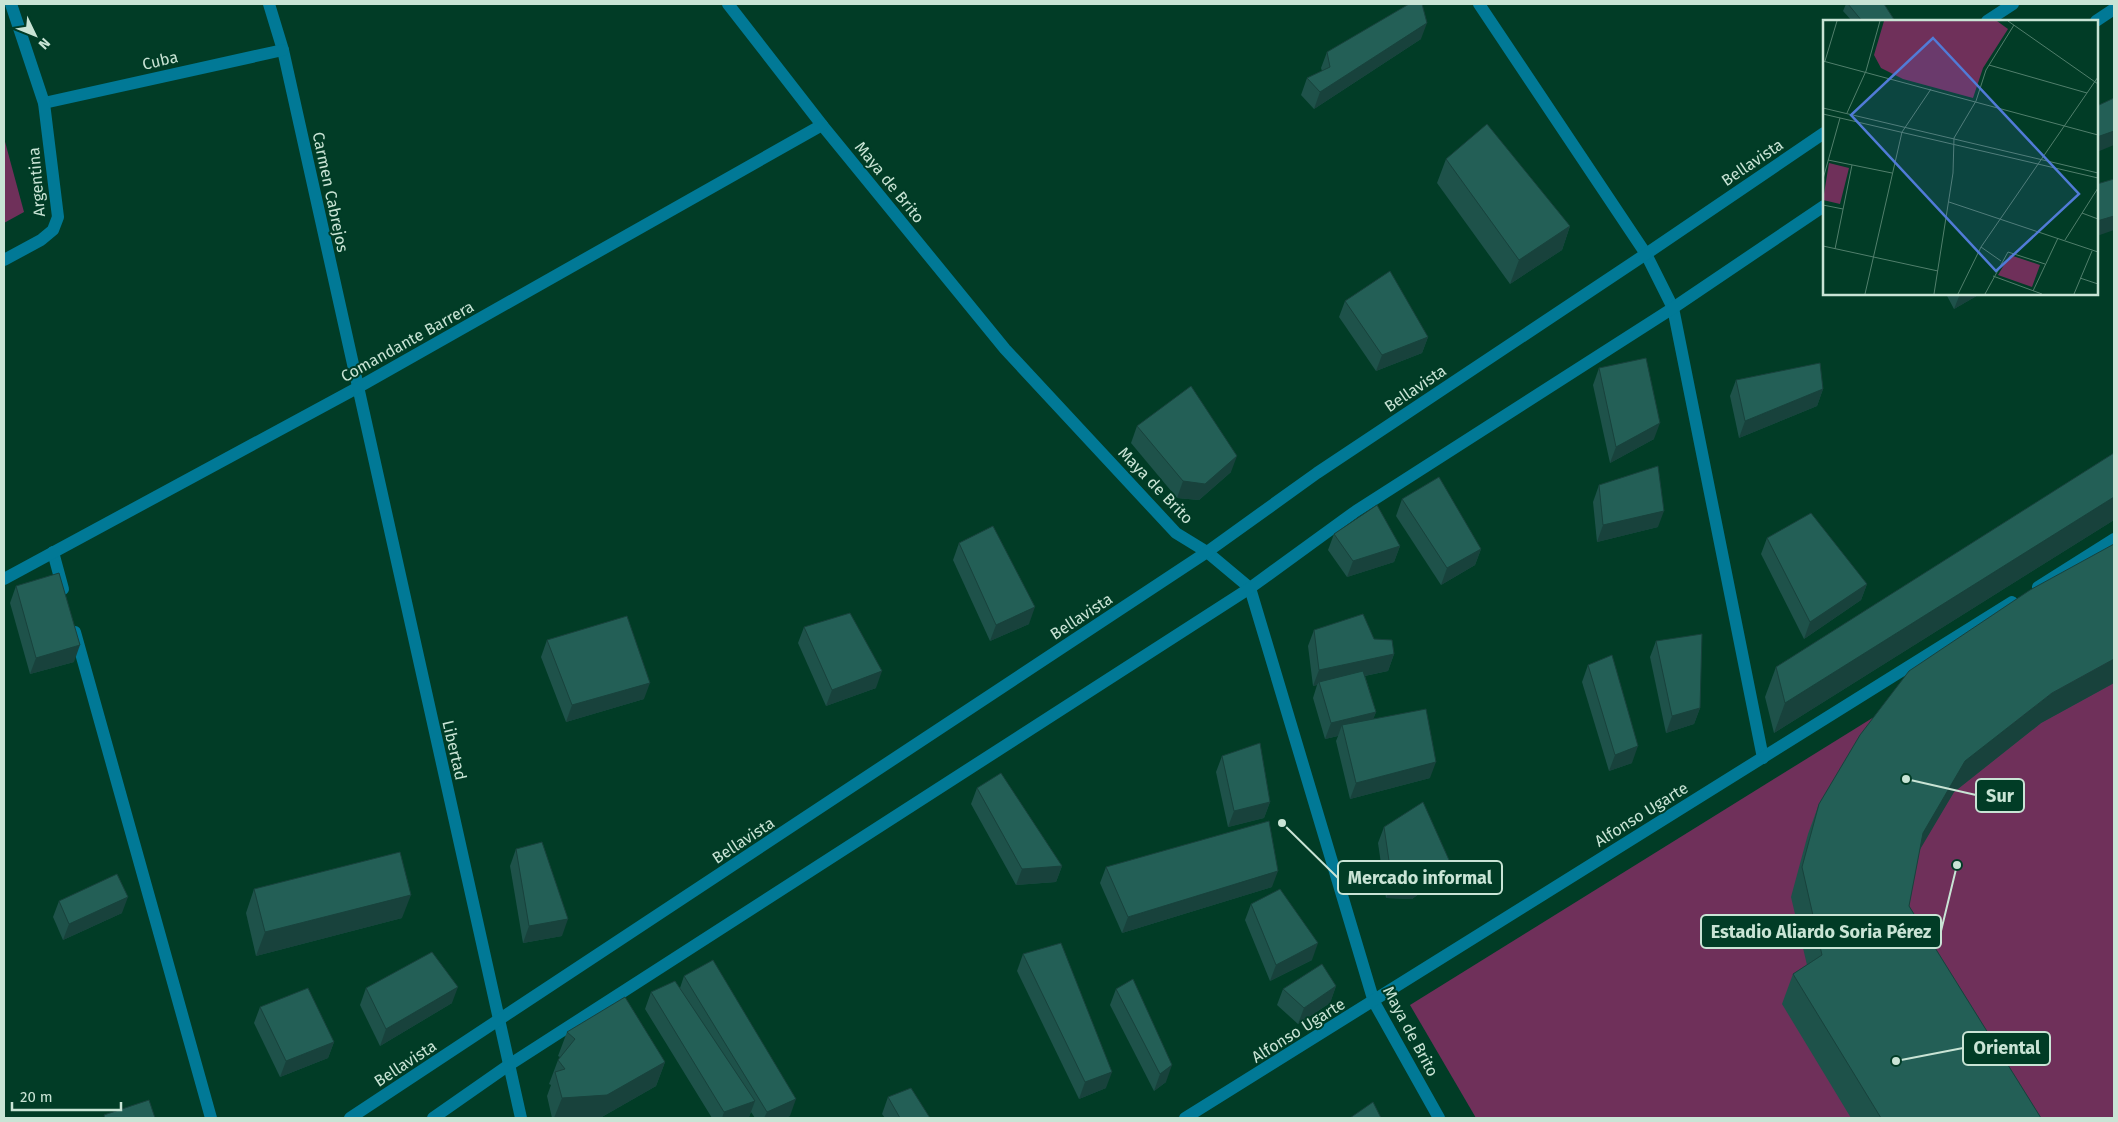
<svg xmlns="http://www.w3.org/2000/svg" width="2118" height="1122" viewBox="0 0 2118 1122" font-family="'Fira Sans',sans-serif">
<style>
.green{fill:#6f305a}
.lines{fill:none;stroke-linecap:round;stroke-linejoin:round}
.minor{stroke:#017996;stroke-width:12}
.wall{fill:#1e524a}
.shaded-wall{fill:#18423c}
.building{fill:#235f56;stroke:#18423c}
.labels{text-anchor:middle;stroke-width:4;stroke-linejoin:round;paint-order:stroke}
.street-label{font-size:16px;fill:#c9e4d5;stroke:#013c26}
.inset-road{fill:none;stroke:#517f6c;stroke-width:1}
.view{fill:#517bd7;fill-opacity:0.15;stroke:#517bd7;stroke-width:2.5}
.inset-edge{fill:none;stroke:#c9e4d5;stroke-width:2.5}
.leader{fill:none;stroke:#c9e4d5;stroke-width:2}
.callout-dot{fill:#c9e4d5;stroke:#013c26;stroke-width:2}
.callout{fill:#013c26;stroke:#c9e4d5;stroke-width:2}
.callout-label{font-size:18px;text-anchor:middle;font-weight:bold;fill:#c9e4d5}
</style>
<rect width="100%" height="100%" fill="#013c26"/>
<g class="green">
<path d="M4,138L24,212L4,223Z"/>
<path d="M2114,568V1118H1476L1410,1005Z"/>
</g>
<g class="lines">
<g class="minor">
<path d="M269,4L283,50L521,1118"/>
<path d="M728,4L822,125L1005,349L1176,533L1207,552L1250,588L1374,1002L1439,1118"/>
<path d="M1479,4L1646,254L1673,308L1763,758"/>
<path d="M1987,21L2013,4"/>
<path d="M2096,21L2114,9"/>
<path d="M44,103L283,50"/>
<path d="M4,260L41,240L53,230L58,217L44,103L11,4"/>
<path d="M53,552L63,589"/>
<path d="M4,579L357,388L822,125"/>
<path d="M2038,587L2114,539"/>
<path d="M75,632L211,1118"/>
<path d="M350,1118L1207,552L1317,473L1646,254L1824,133"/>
<path d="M433,1118L509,1065L1250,588L1356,511L1673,308L1824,206"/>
<path d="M1185,1118L2012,602"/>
</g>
</g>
<g class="wall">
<path d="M1846,4H1884L1895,21H1852L1843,11Z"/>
<path d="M1421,39L1314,109L1301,95L1307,78L1322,71L1321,68L1327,52Z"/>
<path d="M1446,159L1570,226L1562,250L1510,284L1437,183Z"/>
<path d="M1946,294H1980L1954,309Z"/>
<path d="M1345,301L1428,337L1422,353L1376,371L1339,317Z"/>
<path d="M1599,368L1654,439L1610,463L1593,385Z"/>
<path d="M1736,380L1823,389L1817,406L1739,438L1730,396Z"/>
<path d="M1137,426L1231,472L1199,500L1177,498L1131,443Z"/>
<path d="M2114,453V520L1774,733L1765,697L1776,667Z"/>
<path d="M1599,485L1658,527L1597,542L1593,502Z"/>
<path d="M1402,499L1481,549L1475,565L1441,585L1396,516Z"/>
<path d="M1334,534L1400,546L1394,562L1347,577L1328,550Z"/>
<path d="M1767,538L1867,584L1861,600L1804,639L1761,554Z"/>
<path d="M959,543L1029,624L990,641L953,560Z"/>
<path d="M16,586L74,662L30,674L10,603Z"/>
<path d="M804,627L876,688L826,706L798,643Z"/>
<path d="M1314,630L1374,639L1394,654L1388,671L1365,676L1376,712L1373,719L1430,778L1350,799L1336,741L1338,736L1325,739L1313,698L1317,685L1313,686L1308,646Z"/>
<path d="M547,640L644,699L566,722L541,657Z"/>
<path d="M1656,641L1700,708L1694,724L1666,733L1650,657Z"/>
<path d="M1588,665L1632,763L1609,771L1582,682Z"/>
<path d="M2114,683L2041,723L1954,792L1919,850L1909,906L2041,1118H1851L1782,1004L1793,974L1807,965L1791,897L1808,834L1819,804Z"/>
<path d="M1222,756L1270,802L1264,818L1228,827L1216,772Z"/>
<path d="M977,788L1062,866L1056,882L1016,885L971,804Z"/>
<path d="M1384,827L1443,876L1412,899L1386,898L1378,843Z"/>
<path d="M516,849L562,936L523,943L510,866Z"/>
<path d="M1106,867L1272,887L1122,933L1100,883Z"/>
<path d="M254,889L402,918L256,956L246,913Z"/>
<path d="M59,901L122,913L63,940L53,917Z"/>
<path d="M1251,904L1312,960L1270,981L1245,920Z"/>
<path d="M1023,954L1106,1088L1079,1099L1017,971Z"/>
<path d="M684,976L790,1116L784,1118H755L751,1112L749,1117L746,1118H712L645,1009L651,992L680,988Z"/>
<path d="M1336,986L1330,1003L1298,1024L1277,1005L1283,989Z"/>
<path d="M366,988L452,1003L380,1046L360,1005Z"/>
<path d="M1116,989L1166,1082L1154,1091L1110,1005Z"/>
<path d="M260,1007L334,1042L328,1058L280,1077L254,1023Z"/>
<path d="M567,1032L665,1062L656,1086L600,1118H552L547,1096L551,1085L549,1084L558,1060L560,1057L558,1056Z"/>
<path d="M888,1097L930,1118H885L882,1114Z"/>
</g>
<g class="shaded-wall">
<path d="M1427,23L1421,39L1314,109L1320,92Z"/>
<path d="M2114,131V145L2097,152V137Z"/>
<path d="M2114,216V230L2097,236V221Z"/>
<path d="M1570,226L1562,250L1510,284L1519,260Z"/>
<path d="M1960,294H1980L1954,309Z"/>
<path d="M1428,337L1422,353L1376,371L1382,355Z"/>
<path d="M1823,389L1817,406L1739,438L1745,421Z"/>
<path d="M1660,423L1654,439L1610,463L1616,447Z"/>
<path d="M1237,456L1231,472L1199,500L1177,498L1183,481Z"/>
<path d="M2114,497V520L1774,733L1785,703Z"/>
<path d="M1664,511L1658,527L1597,542L1603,525Z"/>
<path d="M1400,546L1394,562L1347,577L1353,561Z"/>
<path d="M1481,549L1475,565L1441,585L1447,568Z"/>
<path d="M1867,584L1861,600L1804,639L1810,622Z"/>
<path d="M1035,607L1029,624L990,641L996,625Z"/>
<path d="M80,645L74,662L30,674L36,658Z"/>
<path d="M1394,654L1388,671L1320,685L1319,682L1317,685L1313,686L1319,670Z"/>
<path d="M2114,659V683L2041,723L1954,792L1912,863L1923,833L1965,761L2052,693Z"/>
<path d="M882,671L876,688L826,706L832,690Z"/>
<path d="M650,683L644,699L566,722L572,705Z"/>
<path d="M1700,708L1694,724L1666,733L1672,716Z"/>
<path d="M1376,712L1370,728L1342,725L1338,736L1325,739L1331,723Z"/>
<path d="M1638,746L1632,763L1609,771L1615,755Z"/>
<path d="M1436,762L1430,778L1350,799L1356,783Z"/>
<path d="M1270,802L1264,818L1228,827L1234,811Z"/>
<path d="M1449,860L1443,876L1412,899L1386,898L1392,881Z"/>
<path d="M1062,866L1056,882L1016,885L1022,869Z"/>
<path d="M1278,871L1272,887L1122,933L1128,917Z"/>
<path d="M411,895L402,918L256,956L265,932Z"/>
<path d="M128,897L122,913L63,940L69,924Z"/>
<path d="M568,919L562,936L523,943L529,926Z"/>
<path d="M1318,943L1312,960L1270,981L1276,965Z"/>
<path d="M1336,986L1330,1003L1298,1024L1304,1008Z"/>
<path d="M458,987L452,1003L380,1046L386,1029Z"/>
<path d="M334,1042L328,1058L280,1077L286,1061Z"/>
<path d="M665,1062L656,1086L600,1118H554L562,1098Z"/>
<path d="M1172,1065L1166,1082L1154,1091L1160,1074Z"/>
<path d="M1112,1072L1106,1088L1079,1099L1085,1082Z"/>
<path d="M796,1099L790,1116L784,1118H764L767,1112Z"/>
<path d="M755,1101L749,1117L746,1118H722L724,1112Z"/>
</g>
<g class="building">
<path d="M1409,4H1422L1427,23L1320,92L1307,78L1330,67L1327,52Z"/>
<path d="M1848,4H1884L1895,21H1862Z"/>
<path d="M2114,98V131L2097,137V106Z"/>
<path d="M1487,124L1570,226L1519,260L1446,159Z"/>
<path d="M2114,179V216L2097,221V184Z"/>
<path d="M1390,271L1428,337L1382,355L1345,301Z"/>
<path d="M1646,358L1660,423L1616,447L1599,368Z"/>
<path d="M1820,363L1823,389L1745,421L1736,380Z"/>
<path d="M1191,386L1237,456L1205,484L1183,481L1137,426Z"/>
<path d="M2114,453V497L1785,703L1776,667Z"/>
<path d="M1658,466L1664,511L1603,525L1599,485Z"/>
<path d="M1439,477L1481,549L1447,568L1402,499Z"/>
<path d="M1377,505L1400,546L1353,561L1334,534Z"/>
<path d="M1811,513L1867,584L1810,622L1767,538Z"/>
<path d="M993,526L1035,607L996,625L959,543Z"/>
<path d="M2114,544V659L2052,693L1965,761L1923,833L1909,906L2041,1118H1881L1793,974L1822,955L1802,867L1819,804L1860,735L1909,671L2030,590Z"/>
<path d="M59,573L80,645L36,658L16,586Z"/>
<path d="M850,613L882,671L832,690L804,627Z"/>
<path d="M1363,614L1374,639L1392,640L1394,654L1319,670L1314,630Z"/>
<path d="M627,616L650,683L572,705L547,640Z"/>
<path d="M1702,634L1700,708L1672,716L1656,641Z"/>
<path d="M1612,655L1638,746L1615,755L1588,665Z"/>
<path d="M1363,671L1376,712L1331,723L1319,682Z"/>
<path d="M1426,709L1436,762L1356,783L1342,725Z"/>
<path d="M1260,743L1270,802L1234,811L1222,756Z"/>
<path d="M1001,773L1062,866L1022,869L977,788Z"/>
<path d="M1423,802L1449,860L1418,883L1392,881L1384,827Z"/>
<path d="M1269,821L1278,871L1128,917L1106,867Z"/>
<path d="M542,842L568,919L529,926L516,849Z"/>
<path d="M400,852L411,895L265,932L254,889Z"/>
<path d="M117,874L128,897L69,924L59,901Z"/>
<path d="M1280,889L1318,943L1276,965L1251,904Z"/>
<path d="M1061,943L1112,1072L1085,1082L1023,954Z"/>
<path d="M432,952L458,987L386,1029L366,988Z"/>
<path d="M713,960L796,1099L767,1112L684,976Z"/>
<path d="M1322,964L1336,986L1304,1008L1283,989Z"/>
<path d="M1133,979L1172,1065L1160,1074L1116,989Z"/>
<path d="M675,981L755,1101L724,1112L651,992Z"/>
<path d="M308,988L334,1042L286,1061L260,1007Z"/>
<path d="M625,997L665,1062L607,1095L562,1098L555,1072L565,1069L558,1060L575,1039L567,1032Z"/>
<path d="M911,1088L930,1118H900L888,1097Z"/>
<path d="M149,1100L155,1118H105L104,1115Z"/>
<path d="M1373,1102L1381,1118H1350Z"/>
</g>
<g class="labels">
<g class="street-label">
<text transform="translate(160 60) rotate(-13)" y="6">Cuba</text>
<text transform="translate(1752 162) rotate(-34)" y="6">Bellavista</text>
<text transform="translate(36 182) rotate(-95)" y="6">Argentina</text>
<text transform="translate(890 182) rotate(51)" y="6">Maya de Brito</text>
<text transform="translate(331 192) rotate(78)" y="6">Carmen Cabrejos</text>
<text transform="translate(407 341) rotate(-29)" y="6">Comandante Barrera</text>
<text transform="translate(1415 388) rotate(-34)" y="6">Bellavista</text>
<text transform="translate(1156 485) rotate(46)" y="6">Maya de Brito</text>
<text transform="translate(1081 616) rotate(-33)" y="6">Bellavista</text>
<text transform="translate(455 750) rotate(77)" y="6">Libertad</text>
<text transform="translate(1641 814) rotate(-32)" y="6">Alfonso Ugarte</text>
<text transform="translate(743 840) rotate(-33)" y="6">Bellavista</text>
<text transform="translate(1298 1030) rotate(-32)" y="6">Alfonso Ugarte</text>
<text transform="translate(1411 1031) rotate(62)" y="6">Maya de Brito</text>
<text transform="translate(405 1063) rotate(-33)" y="6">Bellavista</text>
</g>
</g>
<g transform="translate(1823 20)">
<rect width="275" height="275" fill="#013c26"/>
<path d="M61,1H174L185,9L160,48L150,78L80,59L58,48L51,35ZM6,143L26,148L17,184L0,180ZM187,235L217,245L209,267L175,255Z" fill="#6f305a"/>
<path class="inset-road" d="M185,1L275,64M0,41L275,115M2,41L14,1M166,45L264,73M0,88L275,153M24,93L43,51L57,1M0,94L275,158M5,140L69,153M0,159L17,98M126,182L275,232M0,185L20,189M259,193L275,199M242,220L275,168M0,226L115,251M158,227L178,241M12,229L29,145M170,256L219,274M257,258L275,264M210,271L235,218M42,274L79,112L108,69M111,274L130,153L131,118L153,81L163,50L191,5M135,274L158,227L275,57M162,274L185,232L222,244M251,274L269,231"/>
<path class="view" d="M110,18L256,174L173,251L28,95Z"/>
<rect width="275" height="275" class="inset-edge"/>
</g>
<path class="leader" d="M1906 779L1976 795M1282 823L1338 878M1957 865L1941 931M1896 1061L1963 1048"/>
<g class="callout-dot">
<circle cx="1906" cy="779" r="5"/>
<circle cx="1282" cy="823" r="5"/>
<circle cx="1957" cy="865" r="5"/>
<circle cx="1896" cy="1061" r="5"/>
</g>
<g class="callout">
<rect x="1976" y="779" width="48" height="33" rx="5"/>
<rect x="1338" y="861" width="164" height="33" rx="5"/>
<rect x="1701" y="915" width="240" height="33" rx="5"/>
<rect x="1963" y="1032" width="87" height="33" rx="5"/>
</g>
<g class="callout-label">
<text x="2000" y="802">Sur</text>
<text x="1420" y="884">Mercado informal</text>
<text x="1821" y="938">Estadio Aliardo Soria Pérez</text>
<text x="2007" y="1054">Oriental</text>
</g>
<rect width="2118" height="1122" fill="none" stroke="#c9e4d5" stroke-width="10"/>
<g transform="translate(35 35) rotate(133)" stroke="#013c26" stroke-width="4" paint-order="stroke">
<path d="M0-4L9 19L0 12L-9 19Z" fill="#c9e4d5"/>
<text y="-8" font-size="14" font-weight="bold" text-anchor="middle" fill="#c9e4d5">N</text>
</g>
<path d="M12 1102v8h109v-8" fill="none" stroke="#c9e4d5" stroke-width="2.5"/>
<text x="20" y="1102" font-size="15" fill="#c9e4d5" stroke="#013c26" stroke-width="4" paint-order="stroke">20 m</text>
</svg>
